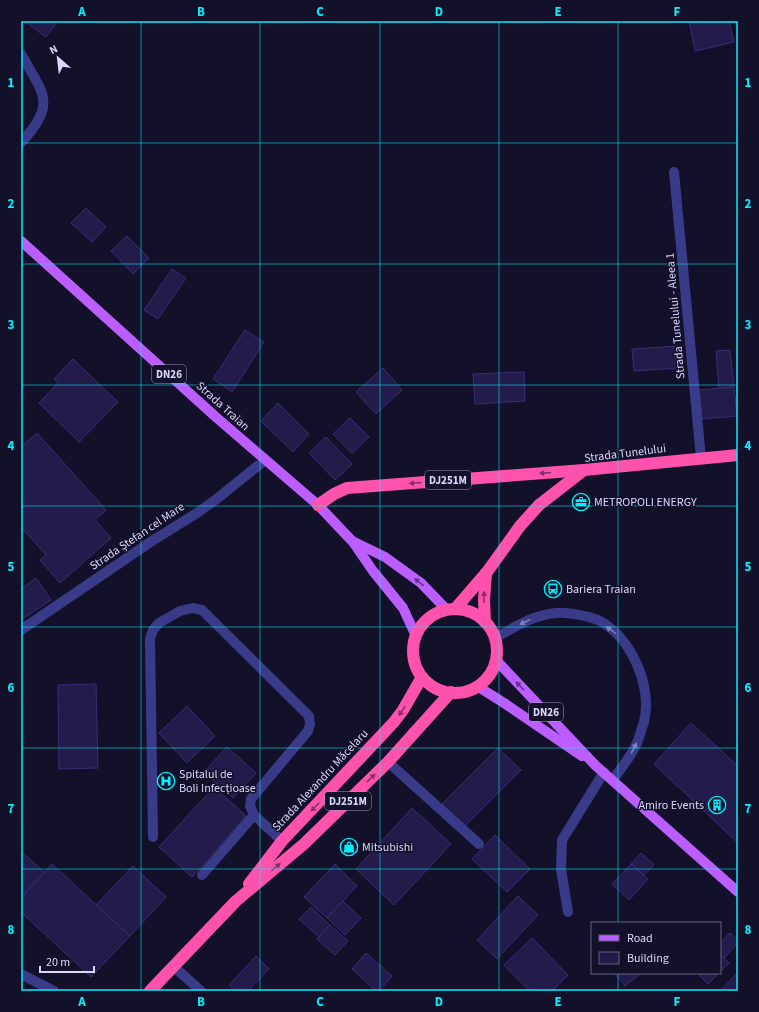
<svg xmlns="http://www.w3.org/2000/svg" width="759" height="1012" viewBox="0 0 759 1012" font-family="'Source Sans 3',sans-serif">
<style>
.building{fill:#231c4a;stroke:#392d76}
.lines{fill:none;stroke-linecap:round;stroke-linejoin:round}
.minor{stroke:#3a3b88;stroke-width:10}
.major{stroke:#bc5eff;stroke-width:10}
.highway{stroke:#ff52ac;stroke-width:12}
.oneway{fill:#89316a}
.oneway2{fill:#5f3389}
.oneway3{fill:#8281be}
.grid{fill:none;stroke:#03f0ff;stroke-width:1;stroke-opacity:0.55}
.labels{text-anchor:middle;stroke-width:3;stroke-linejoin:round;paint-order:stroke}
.shield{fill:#131029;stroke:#9e9bbf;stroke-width:1}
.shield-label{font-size:11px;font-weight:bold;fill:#dad7ff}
.street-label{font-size:12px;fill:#dad7ff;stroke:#131029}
.poi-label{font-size:12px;fill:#dad7ff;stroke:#131029;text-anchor:start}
.neatline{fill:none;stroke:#03f0ff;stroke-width:1.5}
.grid-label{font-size:13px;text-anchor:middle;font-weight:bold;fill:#03f0ff}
</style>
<rect width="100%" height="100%" fill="#131029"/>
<g class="building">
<path d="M24,21H58L46,37Z"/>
<path d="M689,21H729L734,42L695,51Z"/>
<path d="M86,208L106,227L92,242L71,223Z"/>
<path d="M127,236L149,258L133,274L111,251Z"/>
<path d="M172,269L186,278L158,319L144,310Z"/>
<path d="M245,330L264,342L232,392L213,379Z"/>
<path d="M678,346L679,368L634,371L632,349Z"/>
<path d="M730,350L734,387L719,388L716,351Z"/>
<path d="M73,359L118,402L79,442L39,403L58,383L54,379Z"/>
<path d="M383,368L402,390L376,414L356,392Z"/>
<path d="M524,372L525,401L475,404L473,374Z"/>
<path d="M734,387L737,416L702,419L699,390Z"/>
<path d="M278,403L309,434L293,452L261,421Z"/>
<path d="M350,418L369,437L352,453L333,434Z"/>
<path d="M37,433L106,510L95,520L111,538L60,583L40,560L46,555L21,527V447Z"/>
<path d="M326,437L352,464L335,480L309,453Z"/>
<path d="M36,578L51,600L21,620V589Z"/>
<path d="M96,684L98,768L59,769L58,685Z"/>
<path d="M187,706L215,736L187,763L159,733Z"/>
<path d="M691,723L738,766V843L654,764Z"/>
<path d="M227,747L256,773L233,798L204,772Z"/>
<path d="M498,748L521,770L465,826L442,804Z"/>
<path d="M214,787L246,816L192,877L159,847Z"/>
<path d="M412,808L451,844L394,905L356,869Z"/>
<path d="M495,835L530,869L507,892L472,859Z"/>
<path d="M21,851L45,873L21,898Z"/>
<path d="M641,853L654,865L644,875L631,864Z"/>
<path d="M52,864L130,936L91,977L21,912V898Z"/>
<path d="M335,864L357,886L327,918L304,897Z"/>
<path d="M631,864L648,879L629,900L612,884Z"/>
<path d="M133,866L166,897L130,936L96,905Z"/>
<path d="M518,896L538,915L497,959L477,940Z"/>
<path d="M343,901L361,918L345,935L327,918Z"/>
<path d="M311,907L330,925L319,937L299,919Z"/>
<path d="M330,925L348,941L335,955L317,939Z"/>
<path d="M730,933L738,941V943L724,958L720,954V943Z"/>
<path d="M532,938L568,975L552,991H530L504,965Z"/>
<path d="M366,953L392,976L379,991H376L352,969Z"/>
<path d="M720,954L729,963L720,972Z"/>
<path d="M256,956L269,969L248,991H235L229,985Z"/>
<path d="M738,972V991H724L722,989Z"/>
<path d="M614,973H641L625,986Z"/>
<path d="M697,973H719L708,984Z"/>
</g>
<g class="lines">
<g class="minor">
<path d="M21,54C44,95 57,103 21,143"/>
<path d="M674,172L701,458"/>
<path d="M21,630L152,541L197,513L218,498L265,460"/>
<path d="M495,638C515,627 533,615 556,613C567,612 588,616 598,620C631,636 653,687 644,722C641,730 639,740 635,747C629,759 620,769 613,780"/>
<path d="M388,762L479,844"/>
<path d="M153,837L150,639L153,630L159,623L180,611L193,608L202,610L309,716L310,724L308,731L251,799L250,806L254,815L282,841"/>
<path d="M202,875L254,815"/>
<path d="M568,912L561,869L562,840L604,772"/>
<path d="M173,966L201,991"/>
<path d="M21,974L54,991"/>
</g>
<g class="major">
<path d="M21,241L217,418L318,505L353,542L373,571L403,608L416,636"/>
<path d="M354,542L385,557L421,583L447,610"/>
<path d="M496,660L595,765L738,892"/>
<path d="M477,686L504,703L582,756"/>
</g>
<g class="highway">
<path d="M318,505L334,494L347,488L584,470L738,455"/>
<path d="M455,609L487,572L520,526L539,505L584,470"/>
<circle cx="455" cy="651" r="42"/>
<path d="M485,622L484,600L486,573"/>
<path d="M249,884L282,841L394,722L403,710L422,677"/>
<path d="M150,991L236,901L304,844L388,762L451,692"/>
</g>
</g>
<defs><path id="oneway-solid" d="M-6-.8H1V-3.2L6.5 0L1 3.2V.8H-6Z"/></defs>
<g class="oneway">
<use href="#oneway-solid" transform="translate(545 473) rotate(176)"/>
<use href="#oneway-solid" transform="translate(415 483) rotate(176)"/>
<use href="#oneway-solid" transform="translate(484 597) rotate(-88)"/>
<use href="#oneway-solid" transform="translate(402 711) rotate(125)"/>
<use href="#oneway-solid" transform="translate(371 778) rotate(-44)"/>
<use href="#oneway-solid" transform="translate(315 807) rotate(134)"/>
<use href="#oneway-solid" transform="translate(276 867) rotate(-40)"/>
</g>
<g class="oneway2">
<use href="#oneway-solid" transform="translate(419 582) rotate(-141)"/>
<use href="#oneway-solid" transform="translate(520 686) rotate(-134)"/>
</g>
<g class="oneway3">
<use href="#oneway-solid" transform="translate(525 622) rotate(154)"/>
<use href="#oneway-solid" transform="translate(611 630) rotate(-143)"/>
<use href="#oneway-solid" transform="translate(634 748) rotate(-62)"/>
</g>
<path class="grid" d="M141,21V991M260,21V991M380,21V991M499,21V991M618,21V923M21,143H738M21,264H738M21,385H738M21,506H738M21,627H738M21,748H738M21,869H738M618,973V991"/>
<defs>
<symbol id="office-ring" viewBox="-11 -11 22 22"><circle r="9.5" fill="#131029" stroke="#03f0ff" stroke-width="1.5"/><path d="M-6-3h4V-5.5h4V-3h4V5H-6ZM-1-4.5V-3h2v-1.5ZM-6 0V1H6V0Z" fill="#03f0ff"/></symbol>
<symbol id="bus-ring" viewBox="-11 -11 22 22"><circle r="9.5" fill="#131029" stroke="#03f0ff" stroke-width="1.5"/><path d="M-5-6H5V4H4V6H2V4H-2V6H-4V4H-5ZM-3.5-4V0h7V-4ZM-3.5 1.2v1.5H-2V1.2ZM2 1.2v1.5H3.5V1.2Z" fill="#03f0ff"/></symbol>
<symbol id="hospital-ring" viewBox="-11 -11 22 22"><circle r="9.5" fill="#131029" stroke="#03f0ff" stroke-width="1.5"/><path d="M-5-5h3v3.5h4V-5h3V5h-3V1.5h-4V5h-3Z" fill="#03f0ff"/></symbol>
<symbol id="building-ring" viewBox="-11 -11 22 22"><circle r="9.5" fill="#131029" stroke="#03f0ff" stroke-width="1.5"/><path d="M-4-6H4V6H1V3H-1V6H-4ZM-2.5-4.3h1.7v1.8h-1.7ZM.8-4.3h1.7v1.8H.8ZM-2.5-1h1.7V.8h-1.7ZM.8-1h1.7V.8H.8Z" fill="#03f0ff"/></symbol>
<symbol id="shop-ring" viewBox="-11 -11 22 22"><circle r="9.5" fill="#131029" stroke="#03f0ff" stroke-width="1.5"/><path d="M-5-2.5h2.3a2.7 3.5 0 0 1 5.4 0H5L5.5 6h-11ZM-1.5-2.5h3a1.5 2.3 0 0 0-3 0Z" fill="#03f0ff"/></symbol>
</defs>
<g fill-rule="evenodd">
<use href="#office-ring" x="571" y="492" width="20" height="20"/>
<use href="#bus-ring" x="543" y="579" width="20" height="20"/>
<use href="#hospital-ring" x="156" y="771" width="20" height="20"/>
<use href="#building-ring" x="707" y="795" width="20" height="20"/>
<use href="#shop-ring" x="339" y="837" width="20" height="20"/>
</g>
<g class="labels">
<g class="shield">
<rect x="152" y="365" width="34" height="18" rx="3"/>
<rect x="425" y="471" width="46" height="18" rx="3"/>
<rect x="529" y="703" width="34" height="18" rx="3"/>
<rect x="325" y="792" width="46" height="18" rx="3"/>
</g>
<g class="shield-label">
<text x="169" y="378">DN26</text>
<text x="448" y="484">DJ251M</text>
<text x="546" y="716">DN26</text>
<text x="348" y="805">DJ251M</text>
</g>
<g class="street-label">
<text transform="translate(675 316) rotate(-95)" y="4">Strada Tunelului - Aleea 1</text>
<text transform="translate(223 406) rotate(42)" y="4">Strada Traian</text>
<text transform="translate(625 453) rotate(-7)" y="4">Strada Tunelului</text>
<text transform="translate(137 536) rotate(-34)" y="4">Strada Ștefan cel Mare</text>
<text transform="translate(320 780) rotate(-47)" y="4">Strada Alexandru Măcelaru</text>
</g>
<g class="poi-label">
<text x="594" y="506">METROPOLI ENERGY</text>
<text x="566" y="593">Bariera Traian</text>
<text x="179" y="778">Spitalul de<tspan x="179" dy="14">Boli Infecțioase</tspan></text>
<text x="704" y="809" text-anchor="end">Amiro Events</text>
<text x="362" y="851">Mitsubishi</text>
</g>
</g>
<rect width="759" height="1012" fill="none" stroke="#131029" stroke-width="44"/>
<rect x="591" y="922" width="130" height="52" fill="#131029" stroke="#63607f"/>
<rect x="599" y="935" width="20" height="6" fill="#bc5eff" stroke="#63607f"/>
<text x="627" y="942" font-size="12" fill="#dad7ff">Road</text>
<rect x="599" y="952" width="20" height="12" fill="#231c4a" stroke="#63607f"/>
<text x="627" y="962" font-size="12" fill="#dad7ff">Building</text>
<g transform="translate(58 58) rotate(332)" stroke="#131029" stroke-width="3" paint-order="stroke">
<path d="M0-3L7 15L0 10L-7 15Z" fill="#dad7ff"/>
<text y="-6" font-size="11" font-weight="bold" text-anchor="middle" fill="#dad7ff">N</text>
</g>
<path d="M40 966v6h54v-6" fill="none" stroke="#dad7ff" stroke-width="2"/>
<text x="46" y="966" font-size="12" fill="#dad7ff" stroke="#131029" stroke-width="3" paint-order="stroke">20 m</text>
<rect x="22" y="22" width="715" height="968" class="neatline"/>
<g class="grid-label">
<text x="82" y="16">A</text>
<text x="201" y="16">B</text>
<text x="320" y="16">C</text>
<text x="439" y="16">D</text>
<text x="558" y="16">E</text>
<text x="677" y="16">F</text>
<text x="11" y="87">1</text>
<text x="748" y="87">1</text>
<text x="11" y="208">2</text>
<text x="748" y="208">2</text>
<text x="11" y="329">3</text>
<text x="748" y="329">3</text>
<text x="11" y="450">4</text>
<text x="748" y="450">4</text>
<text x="11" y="571">5</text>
<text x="748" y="571">5</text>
<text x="11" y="692">6</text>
<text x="748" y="692">6</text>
<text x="11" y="813">7</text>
<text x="748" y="813">7</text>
<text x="11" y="934">8</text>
<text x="748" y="934">8</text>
<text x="82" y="1006">A</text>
<text x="201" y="1006">B</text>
<text x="320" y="1006">C</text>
<text x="439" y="1006">D</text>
<text x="558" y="1006">E</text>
<text x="677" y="1006">F</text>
</g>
</svg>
